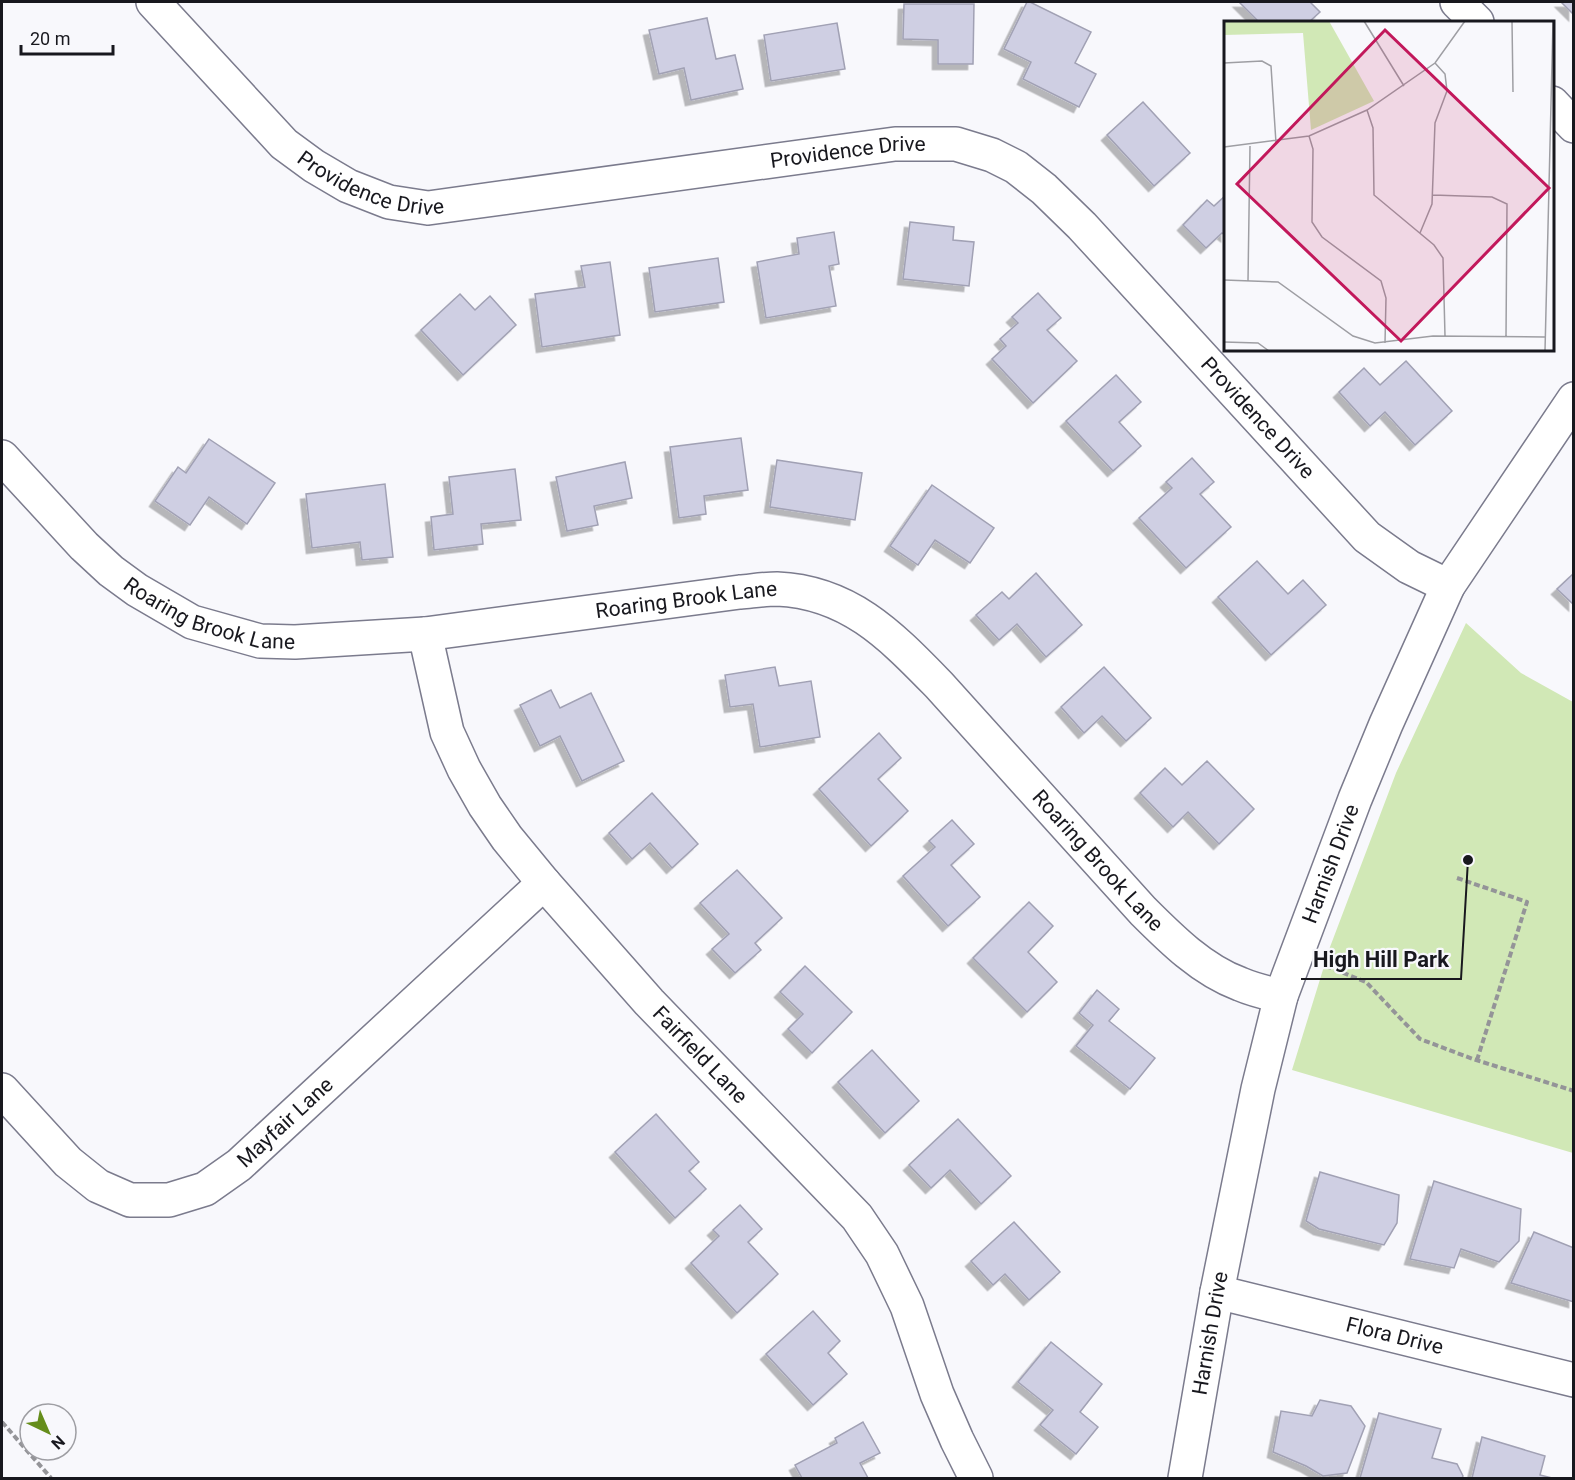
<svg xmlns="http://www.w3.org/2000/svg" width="1575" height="1480" font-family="Roboto,sans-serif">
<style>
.green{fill:#d1e8b6}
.building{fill:#cfcfe3;stroke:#a1a1b4;stroke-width:1.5;filter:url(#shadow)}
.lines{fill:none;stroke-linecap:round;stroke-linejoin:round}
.street-casing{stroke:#7b7b8d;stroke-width:36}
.secondary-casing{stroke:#7b7b8d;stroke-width:36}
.path{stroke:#949498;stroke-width:4;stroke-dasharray:6 3;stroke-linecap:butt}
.street{stroke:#fff;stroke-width:33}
.secondary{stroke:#fff;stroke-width:33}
.labels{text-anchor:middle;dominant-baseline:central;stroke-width:4.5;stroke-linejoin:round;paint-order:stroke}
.street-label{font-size:21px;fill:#18181e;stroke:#f8f8fc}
.inset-road{fill:none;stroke:#9e9ea3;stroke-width:1.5}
.view{fill:#c2185b;fill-opacity:0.15;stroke:#c2185b;stroke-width:3}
.inset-edge{fill:none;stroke:#18181e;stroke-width:3}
.leader{fill:none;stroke:#18181e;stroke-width:2}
.callout-dot{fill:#18181e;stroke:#f8f8fc;stroke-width:2}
.callout-label{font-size:22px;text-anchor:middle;font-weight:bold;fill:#18181e;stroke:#f8f8fc;stroke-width:4.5;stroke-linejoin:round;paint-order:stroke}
</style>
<defs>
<filter id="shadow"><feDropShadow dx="-5.5" dy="5.5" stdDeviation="0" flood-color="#0004"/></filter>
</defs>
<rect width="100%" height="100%" fill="#f8f8fc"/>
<path class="green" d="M1466,623L1521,673L1573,702V1153L1292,1070L1330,947L1396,773Z"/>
<g class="building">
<path d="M1027,2H1030L1091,32L1075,63L1096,74L1079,107L1023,79L1031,62L1004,49Z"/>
<path d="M1239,2H1310L1320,12L1309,22H1259Z"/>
<path d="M1561,2H1574V15Z"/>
<path d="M904,4H974L973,64H938V40L903,39Z"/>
<path d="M707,18L716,59L735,55L743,89L691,100L684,68L659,74L649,30Z"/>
<path d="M837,23L845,69L771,81L764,35Z"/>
<path d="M1143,102L1190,153L1154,186L1107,135Z"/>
<path d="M1226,195V236L1222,233L1206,248L1183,225L1207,200L1214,206Z"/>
<path d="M910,222L954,227L953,240L974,242L969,286L903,279Z"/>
<path d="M834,232L839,264L829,266L836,306L766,318L757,262L799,254L797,238Z"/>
<path d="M718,258L724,302L655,312L649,268Z"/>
<path d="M610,262L620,335L542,347L535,294L585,287L581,266Z"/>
<path d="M1038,293L1061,318L1047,330L1077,361L1033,403L992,359L1006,346L1000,339L1018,323L1012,317Z"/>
<path d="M460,294L475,310L490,296L516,325L463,375L421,330Z"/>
<path d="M1406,361L1452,411L1415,445L1385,412L1370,426L1339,392L1364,368L1380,385Z"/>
<path d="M1116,375L1141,402L1119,422L1141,446L1113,471L1066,421Z"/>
<path d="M741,438L748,490L704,496L706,514L679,518L670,447Z"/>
<path d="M209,439L275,483L247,524L209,497L190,525L155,501L178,467L186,473Z"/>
<path d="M1192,458L1214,482L1200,494L1231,527L1186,568L1139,518L1172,488L1166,482Z"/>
<path d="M777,460L862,473L855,520L770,507Z"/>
<path d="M625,462L632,498L594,506L598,525L567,531L556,477Z"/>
<path d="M515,469L521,520L481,524L483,544L434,550L431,517L453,514L449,477Z"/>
<path d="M385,484L393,557L362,560L360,542L312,548L306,494Z"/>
<path d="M932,485L994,528L970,563L935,540L918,565L890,546Z"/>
<path d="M1257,561L1288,594L1303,580L1326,605L1271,655L1218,597Z"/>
<path d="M1036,573L1082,625L1046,657L1017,624L999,640L976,615L1002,592L1009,599Z"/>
<path d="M1574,573V605L1557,589Z"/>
<path d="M775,667L779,686L811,681L820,737L760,747L753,704L730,707L725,675Z"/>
<path d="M1104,667L1151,718L1126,741L1102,716L1084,733L1061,707Z"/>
<path d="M551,690L560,708L591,693L624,761L582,781L560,736L540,746L520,705Z"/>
<path d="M879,733L901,758L878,779L908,811L871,846L819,789Z"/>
<path d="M1207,761L1254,809L1219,844L1188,812L1173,827L1140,793L1165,768L1182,785Z"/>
<path d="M652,793L698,844L672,868L650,843L632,859L609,833Z"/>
<path d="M952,820L974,844L951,865L980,897L948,926L903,876L935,847L929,841Z"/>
<path d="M737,870L782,918L755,943L761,950L735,973L712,949L729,934L700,903Z"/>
<path d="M1029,902L1053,926L1028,952L1057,982L1027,1012L973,958Z"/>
<path d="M805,966L852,1012L812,1053L788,1029L803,1014L780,992Z"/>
<path d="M1097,990L1119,1009L1109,1021L1155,1058L1130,1089L1076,1046L1093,1025L1079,1013Z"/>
<path d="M872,1050L919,1101L885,1133L838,1082Z"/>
<path d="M656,1114L699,1162L689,1171L706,1189L675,1218L615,1152Z"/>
<path d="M958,1119L1011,1176L981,1204L950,1170L931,1188L909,1165Z"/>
<path d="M1320,1172L1399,1195L1397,1223L1384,1245L1319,1229L1306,1221Z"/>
<path d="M1434,1181L1521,1209L1519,1241L1499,1262L1461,1249L1454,1268L1410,1259Z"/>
<path d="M740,1205L762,1229L748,1242L778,1274L737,1313L691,1263L719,1236L713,1230Z"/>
<path d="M1014,1222L1060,1272L1029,1300L1005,1274L993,1285L971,1261Z"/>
<path d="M1534,1232L1574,1248V1302L1511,1283Z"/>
<path d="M813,1311L840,1341L828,1353L847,1374L813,1405L766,1354Z"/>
<path d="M1051,1342L1102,1384L1080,1412L1098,1427L1076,1454L1040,1425L1053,1410L1018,1382Z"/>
<path d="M1320,1400L1351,1406L1365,1426L1347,1473L1323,1476L1306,1466L1273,1452L1281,1411L1312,1416Z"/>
<path d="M1379,1413L1441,1429L1432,1458L1457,1464L1463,1476L1462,1478H1360Z"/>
<path d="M863,1422L880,1453L860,1463L868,1478H802L795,1465L837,1443L835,1438Z"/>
<path d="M1482,1437L1545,1456L1540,1475L1552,1478H1472Z"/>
</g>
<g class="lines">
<defs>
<g id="street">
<path id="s1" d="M153,2L284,144L314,166L348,186L389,202L428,208L895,144H956L992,155L1016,167L1044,189L1082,226L1367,537L1409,567L1448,586"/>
<path d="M1457,2L1477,22"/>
<path d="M1552,103L1574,126"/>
<path id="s2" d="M2,457L84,546L111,571L137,590L192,622L260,641L295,642L425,634L740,592C752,591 765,589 777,589C850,592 892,637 939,685L1143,911C1171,939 1202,970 1240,984C1254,990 1267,993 1281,996"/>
<path id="s3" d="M425,634L447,732L464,769L485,806L507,838L544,883L649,1002L857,1217L882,1254L907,1306L937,1394L957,1440L976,1478"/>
<path id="s4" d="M2,1090L68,1162L98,1186L130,1200H169L205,1189L239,1165L544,883"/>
<path id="s5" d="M1217,1292L1574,1380"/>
</g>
<g id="secondary">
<path id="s6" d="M1185,1478L1217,1292L1258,1089L1281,996L1355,799L1386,724L1448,586L1574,399"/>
</g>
</defs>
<use href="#street" class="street-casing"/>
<use href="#secondary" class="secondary-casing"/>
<g class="path">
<path d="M1457,878L1527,902L1477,1060"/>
<path d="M1326,966L1366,982L1420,1039L1473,1059L1574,1091"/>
<path d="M2,1422L51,1478"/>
</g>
<use href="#street" class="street"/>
<use href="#secondary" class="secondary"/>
</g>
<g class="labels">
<g class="street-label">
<text stroke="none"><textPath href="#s1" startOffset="777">Providence Drive</textPath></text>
<text stroke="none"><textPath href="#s1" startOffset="291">Providence Drive</textPath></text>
<text stroke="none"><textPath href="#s1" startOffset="1299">Providence Drive</textPath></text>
<text stroke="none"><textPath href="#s2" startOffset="753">Roaring Brook Lane</textPath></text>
<text stroke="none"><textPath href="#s2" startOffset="268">Roaring Brook Lane</textPath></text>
<text stroke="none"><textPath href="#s2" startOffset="1275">Roaring Brook Lane</textPath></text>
<text stroke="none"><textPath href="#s6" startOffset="633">Harnish Drive</textPath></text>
<text stroke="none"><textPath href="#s3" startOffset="513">Fairfield Lane</textPath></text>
<text stroke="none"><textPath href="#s4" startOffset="352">Mayfair Lane</textPath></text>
<text stroke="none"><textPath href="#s6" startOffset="147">Harnish Drive</textPath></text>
<text stroke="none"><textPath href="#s5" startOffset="183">Flora Drive</textPath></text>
</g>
</g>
<g transform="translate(1224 21)">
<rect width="330" height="330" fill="#f8f8fc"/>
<path d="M0,0H105L150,80L87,109L79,12L0,14Z" fill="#d1e8b6"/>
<path class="inset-road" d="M140,0L180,65M288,0L289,71M0,42L38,40L47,45L52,122M143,89L149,107L150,174L210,224L219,237L221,315M85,115L89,128L88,201L98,216L157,260L162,277L161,322M0,126L85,115L143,89L211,42L241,0M209,174L268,176L283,183L282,316M196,212L208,183L211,102L223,70L221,53L211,42M0,259L54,261L129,315L151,322L209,315L321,316M24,260L26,125M0,321L34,322L45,330M321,330L329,0"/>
<path class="view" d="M161,9L325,167L177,320L13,163Z"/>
<rect width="330" height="330" class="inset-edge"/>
</g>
<path class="leader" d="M1468 860L1461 979H1301"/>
<circle class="callout-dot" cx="1468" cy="860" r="6"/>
<g class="callout-label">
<text x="1381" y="967">High Hill Park</text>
</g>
<rect width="1575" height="1480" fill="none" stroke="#18181e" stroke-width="6"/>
<g transform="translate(48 1432) rotate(136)"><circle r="28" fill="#f8f8fc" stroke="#9e9ea3" stroke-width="1.5"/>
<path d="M0-4.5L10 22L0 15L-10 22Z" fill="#658d1b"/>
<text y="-9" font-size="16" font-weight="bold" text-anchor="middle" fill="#18181e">N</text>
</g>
<path d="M21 45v9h92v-9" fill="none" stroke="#18181e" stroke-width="3"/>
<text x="30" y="45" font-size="18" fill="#18181e" stroke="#f8f8fc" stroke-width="4.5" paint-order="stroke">20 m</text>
</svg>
